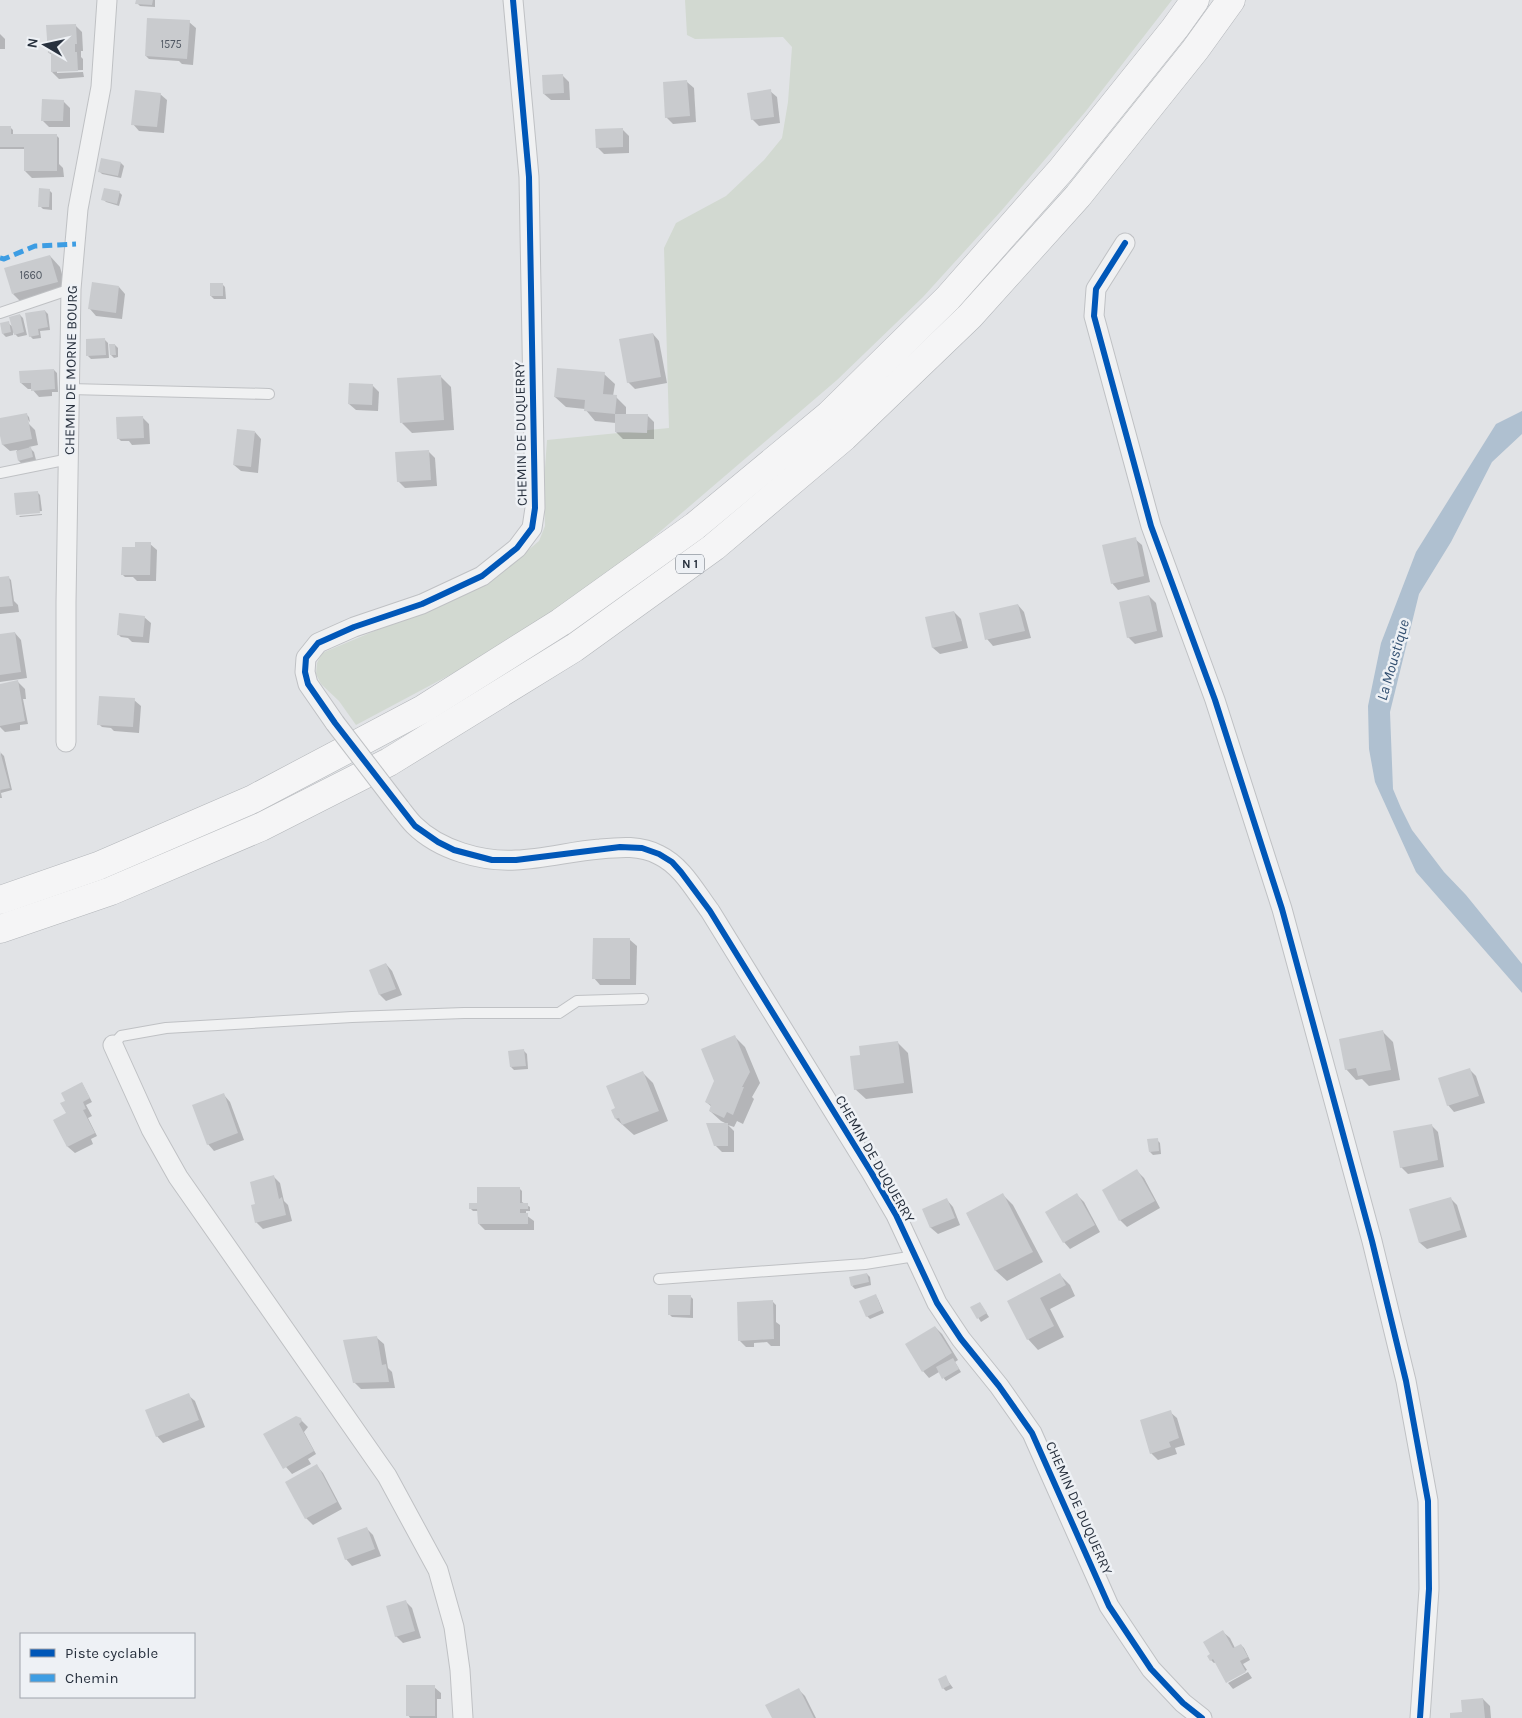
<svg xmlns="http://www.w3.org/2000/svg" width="1522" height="1718" font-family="Karla,sans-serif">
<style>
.green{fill:#d2d9d1}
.water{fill:#afc0d0}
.shadow{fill:#0003}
.building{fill:#c9cbce}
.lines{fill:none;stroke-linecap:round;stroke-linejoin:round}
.service-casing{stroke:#bfc1c4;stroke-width:12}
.minor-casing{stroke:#bfc1c4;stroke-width:21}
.trunk-casing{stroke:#b3b6ba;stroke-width:29}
.service{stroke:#f0f1f2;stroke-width:10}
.minor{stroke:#f0f1f2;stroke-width:19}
.trunk{stroke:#f5f5f6;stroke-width:28}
.minor-bridge-casing{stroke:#bfc1c4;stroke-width:21;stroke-linecap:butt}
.minor-bridge{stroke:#f0f1f2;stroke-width:19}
.quiet{stroke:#3d9de3;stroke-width:5;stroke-dasharray:10 5;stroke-linecap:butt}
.cycleway-casing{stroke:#eef1f5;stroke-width:9}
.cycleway{stroke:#0057b8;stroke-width:6}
.labels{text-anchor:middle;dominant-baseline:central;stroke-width:5;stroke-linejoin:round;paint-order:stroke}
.number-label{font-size:11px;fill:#515863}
.shield{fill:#eef1f5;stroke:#636b75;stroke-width:1}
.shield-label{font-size:12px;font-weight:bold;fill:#28313e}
.street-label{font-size:14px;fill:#28313e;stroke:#eef1f5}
.water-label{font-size:15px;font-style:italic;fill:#335071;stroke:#eef1f5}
</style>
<rect width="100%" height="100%" fill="#e1e3e6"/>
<path class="green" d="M685,0H1172L1086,111L1002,210L923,297L837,380L607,577L459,670L356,725L339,701L321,684L316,674L317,663L322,653L489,583L539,541L545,526L544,482L547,440L669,428L664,248L676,223L726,196L764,160L782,138L788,102L792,47L783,37L695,39L687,35Z"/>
<path class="water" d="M1522,411V434L1492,462L1451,542L1419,594L1390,712L1393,789L1401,808L1412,830L1444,872L1466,895L1522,964V993L1416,872L1375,782L1369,749L1368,706L1381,643L1416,552L1496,424Z"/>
<g class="shadow">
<path d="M137,0H155V7L140,6L137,3Z"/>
<path d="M189,22L196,28L193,65L182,64L179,61L149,59L146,56Z"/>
<path d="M75,25L82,32L83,51H81V57L83,59V70L57,71V73L83,72L84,77L59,79L52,72V55L49,53Z"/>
<path d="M0,34L5,39V49H0Z"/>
<path d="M563,76L569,82L570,100H551L544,94Z"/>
<path d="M687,82L694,88L696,122L673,124L666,117Z"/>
<path d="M770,91L777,97L780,123L759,126L752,119Z"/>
<path d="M160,94L167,100L164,133L139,131L133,124Z"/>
<path d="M63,101L70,108V127H49L42,120Z"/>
<path d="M0,127H10L13,130V135H56L59,138V164L63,168L64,177L32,178L25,171V149H0Z"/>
<path d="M622,129L629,136V153L604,154L597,147Z"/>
<path d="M121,163L124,166L121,178L102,174L99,171Z"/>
<path d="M49,190L52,193V210L43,209L40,206Z"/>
<path d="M119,192L122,195L119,206L106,202L103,199Z"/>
<path d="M50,256L60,267L67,292L23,304L13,294Z"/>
<path d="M222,284L225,287L226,299H214L211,296Z"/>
<path d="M119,287L125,294L122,319L96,316L90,309Z"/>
<path d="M45,311L48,314L50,330L40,331L41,338L33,339L30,336Z"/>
<path d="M20,315L23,318L27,335L18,337L13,332V335L6,337L3,334L8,323L13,327Z"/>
<path d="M653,334L659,341L667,383L635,389L628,382Z"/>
<path d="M105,340L108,343L109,358L91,359L88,356Z"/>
<path d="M115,345L118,348V357L114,358L111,355Z"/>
<path d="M54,370L57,373L58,392H52V396L39,397L32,389H28L21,383Z"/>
<path d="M604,374L615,384L613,396L616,397L626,407V415H647L654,422V439H623L616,432V423L595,421L585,409L566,407L555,397Z"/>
<path d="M441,377L451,387L454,430L412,433L402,423Z"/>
<path d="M372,385L379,392L378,411L356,410L349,404Z"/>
<path d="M26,414L29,417L30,422L25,417L28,423L35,430L38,445L29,447L34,452L36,460L22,464L19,461L17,450L10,451L3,445L0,430V420Z"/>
<path d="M142,417L149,424L150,444L132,445L129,441H121L118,438Z"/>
<path d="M255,432L261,439L258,473L241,471L234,465Z"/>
<path d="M428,451L435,458L437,486L405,488L398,481Z"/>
<path d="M37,492L40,495L42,511L18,513V515L17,514Z"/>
<path d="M42,514V515L20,517L19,516Z"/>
<path d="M1135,539L1142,545L1150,582L1118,590L1112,583Z"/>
<path d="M150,544L157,550L156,581H137L133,577H125L122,574L136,548Z"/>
<path d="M8,577L11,580L14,601L18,605L19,612L0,614V578Z"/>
<path d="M1149,596L1156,603L1163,637L1135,644L1128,637Z"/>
<path d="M1018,605L1024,612L1031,638L993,646L987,639Z"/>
<path d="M954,612L961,619L968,648L940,654L933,648L926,618Z"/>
<path d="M144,617L151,623L149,643L132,642L128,638L121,637L118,634Z"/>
<path d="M15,633L21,640L27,678L0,682V636Z"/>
<path d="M18,682L25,689L26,699H23L28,724L20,725V730L5,732L0,727V685Z"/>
<path d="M134,700L141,706L139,733L114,731L111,728L102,727L99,724Z"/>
<path d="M1,753L4,756L12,790L1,793L2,798H0Z"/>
<path d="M630,940L637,946L636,985H600L594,978Z"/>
<path d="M386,964L392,971L402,995L386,1001L380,995Z"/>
<path d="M1383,1032L1393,1042L1400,1080L1369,1086L1362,1079L1356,1080L1346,1069Z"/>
<path d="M735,1037L745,1047L760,1083L752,1097L754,1099L743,1124L737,1121L734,1127L728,1125L734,1131V1152H722L715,1145L727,1124L721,1121L710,1111L712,1107L706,1102Z"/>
<path d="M897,1042L908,1053L913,1093L866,1099L855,1089L861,1056Z"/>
<path d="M524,1051L527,1054L528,1069L514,1070L511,1067Z"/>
<path d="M1470,1070L1476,1076L1485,1103L1454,1112L1448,1105Z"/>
<path d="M643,1073L653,1083L668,1121L634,1135L616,1119L617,1109Z"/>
<path d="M82,1083L92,1102L86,1105L92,1116L88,1118L97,1136L91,1139L93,1144L75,1153L68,1147L54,1121L68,1114L66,1101Z"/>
<path d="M224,1095L230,1102L244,1140L214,1151L208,1144Z"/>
<path d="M1432,1126L1438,1132L1444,1167L1408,1174L1401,1167Z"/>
<path d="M1157,1140L1160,1143L1161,1154L1153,1155L1150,1152Z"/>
<path d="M1137,1171L1144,1178L1160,1208L1127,1227L1120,1220Z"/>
<path d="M273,1176L280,1183L284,1201L288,1205L292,1221L263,1229L256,1222L257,1205Z"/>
<path d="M519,1188L522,1191V1202L530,1207V1211H526V1215L534,1221V1230H485L479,1224V1211H473L470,1208Z"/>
<path d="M1003,1195L1013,1205L1043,1262L1007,1281L996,1271L967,1214Z"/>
<path d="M1077,1195L1084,1202L1100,1232L1070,1249L1064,1242Z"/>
<path d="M1450,1198L1457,1205L1467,1237L1427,1249L1420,1243L1410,1210Z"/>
<path d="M947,1200L953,1207L960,1225L938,1234L931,1228L923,1210Z"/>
<path d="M867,1274L870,1277L871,1285L855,1289L852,1286Z"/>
<path d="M1060,1275L1070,1285L1075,1296L1050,1309L1064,1337L1038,1350L1028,1339L1009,1301Z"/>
<path d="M690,1296L693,1299V1318L672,1317L669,1314Z"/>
<path d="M876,1296L878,1299L884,1313L870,1319L867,1316Z"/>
<path d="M773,1302L776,1305V1322L780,1325V1346H771L767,1342L754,1343V1347H746L739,1340Z"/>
<path d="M980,1303L989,1317L981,1322L972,1308Z"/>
<path d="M935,1327L942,1334L958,1360L955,1362L961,1372L946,1381L939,1372L929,1378L923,1371Z"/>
<path d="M377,1338L384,1344L388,1368L392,1372L395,1388L361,1389L354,1382Z"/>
<path d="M188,1395L195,1401L205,1427L163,1443L157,1436Z"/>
<path d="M1170,1412L1177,1418L1185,1445L1175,1448L1177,1454L1158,1460L1151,1453Z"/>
<path d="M299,1418L308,1427L304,1432L316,1454L308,1459L311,1464L292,1474L286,1467Z"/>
<path d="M317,1466L323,1473L342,1509L313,1525L306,1518Z"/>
<path d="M367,1529L373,1535L381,1556L352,1566L346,1559Z"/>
<path d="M405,1601L412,1608L421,1638L403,1643L396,1636Z"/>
<path d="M1223,1632L1230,1638L1235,1648L1241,1645L1244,1648L1250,1660L1243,1664L1247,1670L1227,1681L1216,1662L1214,1663L1211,1660V1655Z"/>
<path d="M1248,1672L1252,1678L1233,1689L1228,1683Z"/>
<path d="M945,1677L953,1688L946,1691L943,1688Z"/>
<path d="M434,1687L441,1693V1699H437V1718H410L408,1715Z"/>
<path d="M798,1689L805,1696L816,1718H773Z"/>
<path d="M1483,1699L1490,1706L1491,1718H1451L1463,1713Z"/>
</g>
<g class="building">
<path d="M136,0H153L152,5L135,4Z"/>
<path d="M147,18L190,20L187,59L145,56Z"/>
<path d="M76,24L77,44H75V52H77L78,71L51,72V53H48L46,25Z"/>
<path d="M563,74L564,93L543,94L542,75Z"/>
<path d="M687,80L690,116L665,118L663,82Z"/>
<path d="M771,89L774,117L751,120L747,93Z"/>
<path d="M135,90L161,93L157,127L131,125Z"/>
<path d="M42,99L64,100L63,121H41Z"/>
<path d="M0,126H11V134H57V171H24V147H0Z"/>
<path d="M623,128V147L596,148L595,129Z"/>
<path d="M101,158L121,162L118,176L98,172Z"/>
<path d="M39,188L50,189L49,207H38Z"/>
<path d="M104,188L120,191L117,204L101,200Z"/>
<path d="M50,255L58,282L12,294L4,268Z"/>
<path d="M92,282L119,286L116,313L88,309Z"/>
<rect x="210" y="283" width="13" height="13"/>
<path d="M45,310L48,327L38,329L39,335L29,337L25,313Z"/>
<path d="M20,314L24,332L14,335L9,317Z"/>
<path d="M9,321L11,332L2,334L0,323Z"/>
<path d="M653,333L661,377L627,383L619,339Z"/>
<path d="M105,338L106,355L86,356V339Z"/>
<path d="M109,344H115L116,355H110Z"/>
<path d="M557,368L605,372L603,394L617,395L615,414L584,411L585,400L554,397Z"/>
<path d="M54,369L55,389L31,391V383H20L19,371Z"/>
<path d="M441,375L444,420L400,423L397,378Z"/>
<path d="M349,383L373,384L372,405L348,404Z"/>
<path d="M27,413L32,439L2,445L0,436V418Z"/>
<path d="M615,414H648L647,433L615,432Z"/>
<path d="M143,416L144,438L117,439L116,417Z"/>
<path d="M237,429L255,431L251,467L233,465Z"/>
<path d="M31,447L33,457L18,461L16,451Z"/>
<path d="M429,450L431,480L397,482L395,452Z"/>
<path d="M38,491L40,513L16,515L14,493Z"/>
<path d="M1136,537L1144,576L1111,584L1102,545Z"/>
<path d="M135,542H151L150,575H121L122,547H135Z"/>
<path d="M9,576L13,606L0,607V577Z"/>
<path d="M1149,595L1157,631L1127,638L1119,602Z"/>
<path d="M1018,604L1025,631L985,640L979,613Z"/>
<path d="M954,611L962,641L932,648L925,617Z"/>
<path d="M119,613L145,616L143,637L117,635Z"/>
<path d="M15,632L21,672L0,675V634Z"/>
<path d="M18,680L25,721L0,726V684Z"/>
<path d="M99,696L135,698L133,727L97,725Z"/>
<path d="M0,751L10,788L0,790Z"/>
<path d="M593,938H630V979H592Z"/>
<path d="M386,963L396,989L379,995L369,970Z"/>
<path d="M1383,1030L1391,1070L1358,1076L1356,1068L1345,1070L1339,1039Z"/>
<path d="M735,1035L750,1072L742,1087H744L733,1115L727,1112L724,1118L709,1111L711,1105L705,1102L714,1081L701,1049Z"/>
<path d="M898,1041L904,1083L854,1090L850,1056L860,1055L859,1046Z"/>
<path d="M524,1049L526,1066L510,1067L508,1051Z"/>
<path d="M1470,1068L1479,1096L1447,1106L1438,1078Z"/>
<path d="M643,1071L659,1111L622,1125L619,1118L615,1119L611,1110L615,1108L606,1086Z"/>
<path d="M82,1082L90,1098L83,1102L86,1109L83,1110L95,1133L67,1147L53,1120L66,1113L60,1103L65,1101L61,1093Z"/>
<path d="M224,1093L238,1133L207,1145L192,1105Z"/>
<path d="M706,1123H728V1146H714Z"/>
<path d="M1432,1124L1438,1160L1400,1168L1393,1131Z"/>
<path d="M1158,1138L1159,1151L1149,1152L1147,1139Z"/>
<path d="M1137,1169L1155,1201L1119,1221L1102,1190Z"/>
<path d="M274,1175L279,1199L282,1197L286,1215L255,1223L251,1205L255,1204L250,1182Z"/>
<path d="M477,1187H520V1203H528V1209H520V1213H528V1224H478L477,1209H469V1203H477Z"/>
<path d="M1003,1193L1033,1252L995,1271L966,1213Z"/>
<path d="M1077,1193L1095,1225L1063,1243L1045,1212Z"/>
<path d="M1451,1197L1461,1230L1419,1243L1409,1209Z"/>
<path d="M947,1198L955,1218L930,1228L922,1209Z"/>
<path d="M867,1273L869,1282L851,1286L849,1277Z"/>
<path d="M1060,1273L1066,1285L1040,1298L1054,1326L1027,1340L1007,1301Z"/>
<path d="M876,1294L882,1310L866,1317L859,1301Z"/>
<path d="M668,1295H691L690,1315H668Z"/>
<path d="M773,1300L774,1339L738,1341L737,1302Z"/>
<path d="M980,1302L987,1313L977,1319L970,1307Z"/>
<path d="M935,1326L952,1353L922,1372L905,1344Z"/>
<path d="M377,1336L382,1365L386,1364L389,1382L353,1383L343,1340Z"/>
<path d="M953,1358L959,1369L942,1379L936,1367Z"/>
<path d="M189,1393L199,1420L156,1437L145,1410Z"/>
<path d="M1171,1410L1179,1438L1169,1442L1171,1447L1150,1454L1140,1420Z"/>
<path d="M296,1416L301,1418L302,1421L299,1424L314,1451L283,1469L263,1434Z"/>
<path d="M317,1464L337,1502L305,1519L285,1482Z"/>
<path d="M367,1527L375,1549L345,1560L337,1538Z"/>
<path d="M406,1600L415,1631L395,1637L386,1606Z"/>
<path d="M1223,1630L1233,1648L1241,1644L1248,1657L1240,1661L1246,1672L1226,1683L1213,1659L1210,1661L1207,1656L1210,1654L1203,1642Z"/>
<path d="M946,1675L950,1685L942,1689L938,1679Z"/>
<rect x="406" y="1685" width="29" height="31"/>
<path d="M799,1688L814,1718H772L765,1705Z"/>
<path d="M1483,1698L1485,1718H1450V1713L1462,1712L1461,1700Z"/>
</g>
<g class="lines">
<defs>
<g id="service">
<path d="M0,313L71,289"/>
<path d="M70,389L269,394"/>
<path d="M0,473L69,459"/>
<path d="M113,1045L121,1036L166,1028L352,1017L464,1013H559L577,1001L643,999"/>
<path d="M659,1279L865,1264L915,1256"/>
</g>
<g id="minor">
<path d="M1125,243L1096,289L1094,316L1151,526L1215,700L1282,909L1372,1241L1406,1381L1428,1501L1429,1589L1420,1718"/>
<path d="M335,723L308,684L305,672L306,658L318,643L354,627L422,604L482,576L517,548L532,528L535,508L529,177L513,0"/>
<path d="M66,742V602L71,289L78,209L101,87L107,0"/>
<path d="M400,808C404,813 409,820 414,825C439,850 482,862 516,860C545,859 572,851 600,849C620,847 641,845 659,855C682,866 695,891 710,911L871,1172L896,1215L937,1303L961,1339L999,1386L1032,1433L1109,1606L1151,1669L1183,1703L1202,1718"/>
<path d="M113,1045L151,1129L178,1177L387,1476L438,1570L454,1627L460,1670L463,1718"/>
</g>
<g id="trunk">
<path d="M0,900L98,866L253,799L423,709L561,622L695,526L829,415L948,298L1061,170L1175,28L1195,0"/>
<path d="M0,929L111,891L261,827L389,762L574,648L714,547L844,437L970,316L1078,196L1195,50L1231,0"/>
</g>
</defs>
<use href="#service" class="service-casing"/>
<use href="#minor" class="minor-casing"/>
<use href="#trunk" class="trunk-casing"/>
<use href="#service" class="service"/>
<use href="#minor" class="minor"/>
<use href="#trunk" class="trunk"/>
<defs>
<path id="minor-bridge" d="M335,723L400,808"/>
</defs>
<use href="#minor-bridge" class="minor-bridge-casing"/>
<use href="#minor-bridge" class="minor-bridge"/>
<path class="quiet" d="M0,258L4,259L35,246L76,244"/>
<defs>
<g id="cycleway">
<path d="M513,0L529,177L535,508L532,528L517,548L482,576L422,604L354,627L318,643L306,658L305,672L308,684L335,723L415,826L438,842L454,850L492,860H516L620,847L642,848L659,854L672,862L681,872L710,911L871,1172L896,1215L937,1303L961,1339L999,1386L1032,1433L1109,1606L1151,1669L1183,1703L1202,1718"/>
<path d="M1125,243L1096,289L1094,316L1151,526L1215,700L1282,909L1372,1241L1406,1381L1428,1501L1429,1589L1420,1718"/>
</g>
</defs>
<use href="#cycleway" class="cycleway-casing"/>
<use href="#cycleway" class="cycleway"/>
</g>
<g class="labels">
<g class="number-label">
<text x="171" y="44">1575</text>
<text x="31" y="275">1660</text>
</g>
<rect class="shield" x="676" y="554.5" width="28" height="19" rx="4"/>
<g class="shield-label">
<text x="690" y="564">N 1</text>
</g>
<g class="street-label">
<text transform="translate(71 370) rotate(-89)">CHEMIN DE MORNE BOURG</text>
<text transform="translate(521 434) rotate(-91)">CHEMIN DE DUQUERRY</text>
<text transform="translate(875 1159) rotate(60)">CHEMIN DE DUQUERRY</text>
<text transform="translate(1079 1508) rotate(66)">CHEMIN DE DUQUERRY</text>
</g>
<g class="water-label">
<text transform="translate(1393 660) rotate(-74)">La Moustique</text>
</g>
</g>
<rect x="20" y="1633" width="175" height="65" fill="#eef1f5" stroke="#9fa4ac"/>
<rect x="30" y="1649" width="25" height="8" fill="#0057b8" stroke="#9fa4ac"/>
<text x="65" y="1658" font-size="15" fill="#28313e">Piste cyclable</text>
<rect x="30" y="1674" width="25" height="8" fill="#3d9de3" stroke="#9fa4ac"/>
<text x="65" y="1683" font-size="15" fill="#28313e">Chemin</text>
<g transform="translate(45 45) rotate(279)" stroke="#eef1f5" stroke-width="4" paint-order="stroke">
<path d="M0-4L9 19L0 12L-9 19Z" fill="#28313e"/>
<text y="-8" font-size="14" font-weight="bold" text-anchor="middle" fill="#28313e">N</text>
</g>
</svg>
